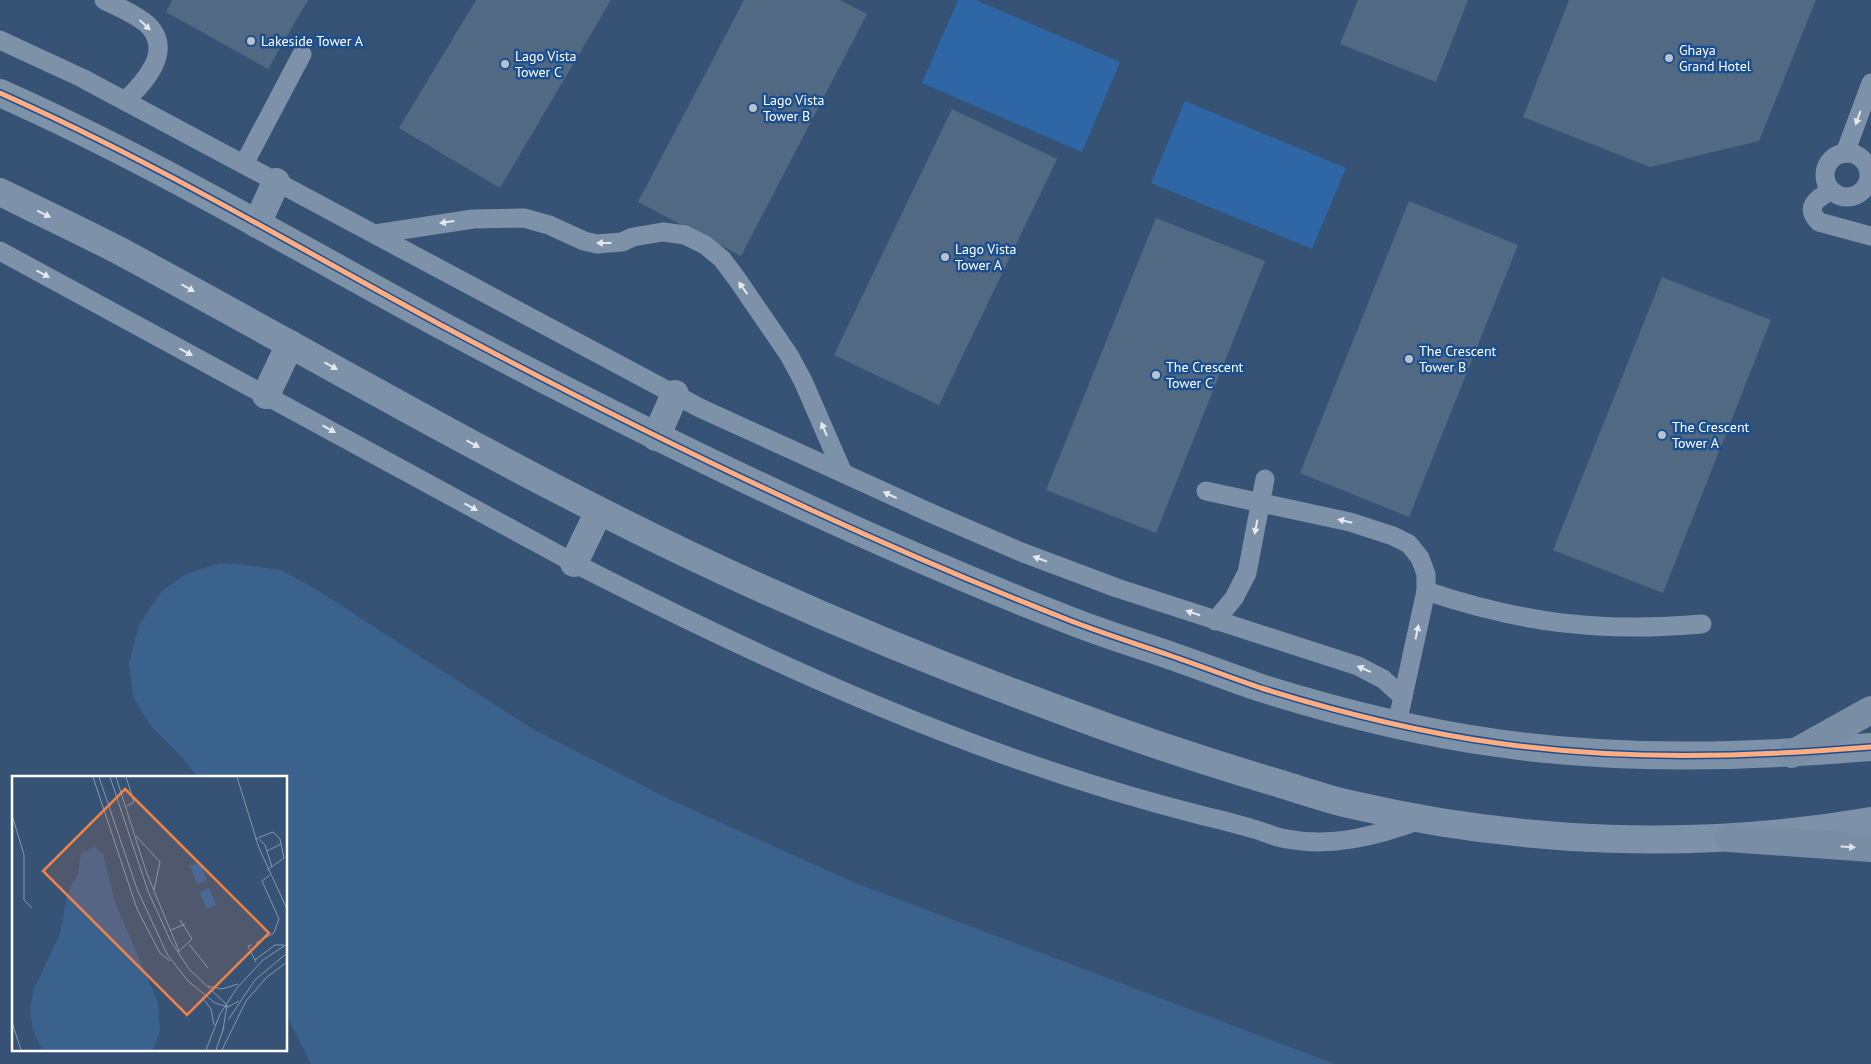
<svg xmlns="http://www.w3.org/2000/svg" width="1871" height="1064" font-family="'PT Sans',sans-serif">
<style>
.green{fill:#2f66a5}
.water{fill:#3b618d}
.building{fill:#526984}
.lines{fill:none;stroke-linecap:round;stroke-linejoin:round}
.lane{stroke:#7d92a8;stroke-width:19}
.street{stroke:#7d92a8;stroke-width:28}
.secondary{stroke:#798da4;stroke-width:28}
.cycleway-casing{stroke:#1b4f8f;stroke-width:8}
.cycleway{stroke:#ffac80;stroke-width:5}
.oneway{fill:#e5e9ee}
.oneway2{fill:#dee2e8}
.poi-dot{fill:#b9c2ce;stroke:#1b4f8f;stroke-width:2}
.labels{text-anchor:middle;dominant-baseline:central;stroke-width:5;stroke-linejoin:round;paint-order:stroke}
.poi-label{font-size:14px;fill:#fff;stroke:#1b4f8f;text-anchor:start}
.inset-road{fill:none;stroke:#8697ac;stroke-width:1}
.view{fill:#ee8249;fill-opacity:0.15;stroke:#ee8249;stroke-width:2.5}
.inset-edge{fill:none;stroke:#fff;stroke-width:2.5}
</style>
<rect width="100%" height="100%" fill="#365274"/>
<g class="green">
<path d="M958,0H976L1120,62L1082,152L922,83Z"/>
<path d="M1185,101L1346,168L1312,249L1151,183Z"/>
</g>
<path class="water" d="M220,563L246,565L281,570L314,588L531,728L671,800L853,882L1335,1064H311L286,1014V778H198L182,757L151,726L133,697L129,663L139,625L161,592L184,575Z"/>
<g class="building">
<path d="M172,0H308L268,69L166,12Z"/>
<path d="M476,0H611L500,188L399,128Z"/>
<path d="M744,0H840L867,14L741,256L638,202Z"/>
<path d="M1358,0H1468L1436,82L1340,44Z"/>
<path d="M1569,0H1816L1759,141L1650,167L1523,117Z"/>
<path d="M952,109L1057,159L939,405L834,355Z"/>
<path d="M1409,201L1518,245L1409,517L1300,473Z"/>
<path d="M1156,218L1265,261L1156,533L1046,490Z"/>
<path d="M1662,277L1771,320L1663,593L1553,550Z"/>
</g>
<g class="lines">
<g class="lane">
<path d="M104,0C118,7 136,14 148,25C174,51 144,83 125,101"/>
<path d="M0,40L82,78L700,408L926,511L1021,552L1117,588L1358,666L1383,679L1403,697"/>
<path d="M1845,153L1871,83"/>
<circle cx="1847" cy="175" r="22"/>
<path d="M244,164L302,54"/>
<path d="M1831,191C1817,198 1804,207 1819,222L1871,236"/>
<path d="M375,234L473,219L524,218L549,225L584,241L597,244L622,242L633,237L663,232L685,235L705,245L722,259L737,279L789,355L803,381L843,473"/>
<path d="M0,251L574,563C775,666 984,761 1204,816C1222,820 1240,825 1257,830C1267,833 1277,838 1287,839C1332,848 1379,835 1420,820"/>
<path d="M1206,491L1350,522L1393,536L1409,544L1420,558L1426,574V591L1397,724"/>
<path d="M1426,591C1522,623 1600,633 1702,624"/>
<path d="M1215,621L1234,598L1247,573L1265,479"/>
</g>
<g class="street">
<path d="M0,93C151,160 293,245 439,324C641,432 847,533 1061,617C1095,631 1131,642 1166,654C1198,665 1229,677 1261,688C1338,712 1418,732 1497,743C1621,761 1747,757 1871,747"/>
<path d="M0,192C39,211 79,230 118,250C278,336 436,428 598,510C751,588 909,655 1071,714C1140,740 1210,763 1281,784C1304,791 1327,799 1349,804C1520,844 1698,851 1871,821"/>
<path d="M257,224L276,182"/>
<path d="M266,395L290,344"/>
<path d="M656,437L675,394"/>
<path d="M574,563L599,511"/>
</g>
<g class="secondary">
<path d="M1792,754L1871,710"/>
<path d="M1729,838L1871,848"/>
</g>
<defs>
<path id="cycleway" d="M0,93C151,160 293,245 439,324C641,432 847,533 1061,617C1095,631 1131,642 1166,654C1198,665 1229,677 1261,688C1338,712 1418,732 1497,743C1621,761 1747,757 1871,747"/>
</defs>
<use href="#cycleway" class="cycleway-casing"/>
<use href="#cycleway" class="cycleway"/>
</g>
<defs><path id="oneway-solid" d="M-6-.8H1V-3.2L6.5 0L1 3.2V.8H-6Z" transform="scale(1.25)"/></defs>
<g class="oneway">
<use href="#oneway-solid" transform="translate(145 25) rotate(43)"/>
<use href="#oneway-solid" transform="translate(1858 118) rotate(110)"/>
<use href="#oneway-solid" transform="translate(44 214) rotate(26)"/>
<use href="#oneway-solid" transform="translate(447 222) rotate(172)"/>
<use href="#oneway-solid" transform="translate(604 243) rotate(180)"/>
<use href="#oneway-solid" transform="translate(43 274) rotate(28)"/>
<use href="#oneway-solid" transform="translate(188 288) rotate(29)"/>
<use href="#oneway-solid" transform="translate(743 288) rotate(-126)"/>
<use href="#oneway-solid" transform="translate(186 352) rotate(29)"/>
<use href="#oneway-solid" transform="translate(331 366) rotate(29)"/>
<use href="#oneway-solid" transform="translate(329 429) rotate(29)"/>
<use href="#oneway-solid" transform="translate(824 429) rotate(-113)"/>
<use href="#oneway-solid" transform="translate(473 444) rotate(28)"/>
<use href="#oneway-solid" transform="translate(890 495) rotate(-155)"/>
<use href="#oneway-solid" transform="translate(471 507) rotate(29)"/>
<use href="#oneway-solid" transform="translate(1345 521) rotate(-167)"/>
<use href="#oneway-solid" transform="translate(1256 527) rotate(101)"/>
<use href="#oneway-solid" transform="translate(1040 559) rotate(-159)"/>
<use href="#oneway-solid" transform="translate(1193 613) rotate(-162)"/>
<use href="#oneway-solid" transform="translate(1417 632) rotate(-78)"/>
<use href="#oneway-solid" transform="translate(1364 669) rotate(-156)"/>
</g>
<use class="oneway2" href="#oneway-solid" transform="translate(1848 847) rotate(4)"/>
<g class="poi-dot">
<circle cx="251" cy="41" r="5"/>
<circle cx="1669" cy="58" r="5"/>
<circle cx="505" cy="64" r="5"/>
<circle cx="753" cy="108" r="5"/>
<circle cx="945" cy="257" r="5"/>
<circle cx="1409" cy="359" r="5"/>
<circle cx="1156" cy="375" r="5"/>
<circle cx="1662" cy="435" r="5"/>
</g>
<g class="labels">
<g class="poi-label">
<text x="261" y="41">Lakeside Tower A</text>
<text x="1679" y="50">Ghaya<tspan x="1679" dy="16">Grand Hotel</tspan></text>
<text x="515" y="56">Lago Vista<tspan x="515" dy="16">Tower C</tspan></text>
<text x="763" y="100">Lago Vista<tspan x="763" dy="16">Tower B</tspan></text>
<text x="955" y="249">Lago Vista<tspan x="955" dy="16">Tower A</tspan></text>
<text x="1419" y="351">The Crescent<tspan x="1419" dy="16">Tower B</tspan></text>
<text x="1166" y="367">The Crescent<tspan x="1166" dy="16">Tower C</tspan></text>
<text x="1672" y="427">The Crescent<tspan x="1672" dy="16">Tower A</tspan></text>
</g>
</g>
<g transform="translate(12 776)">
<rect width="275" height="275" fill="#365274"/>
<path d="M188,86L195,104L185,108L178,90ZM197,112L204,129L195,133L188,116Z" fill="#2f66a5"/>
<path d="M83,71L91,78L103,126L146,226L148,255L141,274H30L21,254L18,236L21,215L48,158L55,119L66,97L69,77Z" fill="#3b618d"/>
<path class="inset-road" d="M81,1L125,133L148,177L158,185M87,1L125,113L155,178L176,205L203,227L216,231L227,225M98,1L136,115L158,164L177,193L215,229L211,254M104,1L135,98L167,175M114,1L122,26L115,30M225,1L247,72L275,133M0,39L12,79V124L20,132M124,60L148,86L142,114M243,63L261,56L268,63L272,82L255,94M247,63L253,69L260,91M255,75L269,68M159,154L173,148M244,167L262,157L267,143L250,105L258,99M177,168L196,192M240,169L236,170L244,186M166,176L180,163L168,144M0,178V196M243,184L263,169H272M196,210L210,213L226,208M190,221L199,233L202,249M216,244L243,204L275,177M0,246L9,274M194,274L208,238L225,212L251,184L275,168M204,274L212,251M210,274L234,225L255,201L275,186"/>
<path class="view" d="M113,13L257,157L175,239L31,95Z"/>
<rect width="275" height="275" class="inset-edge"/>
</g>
</svg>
